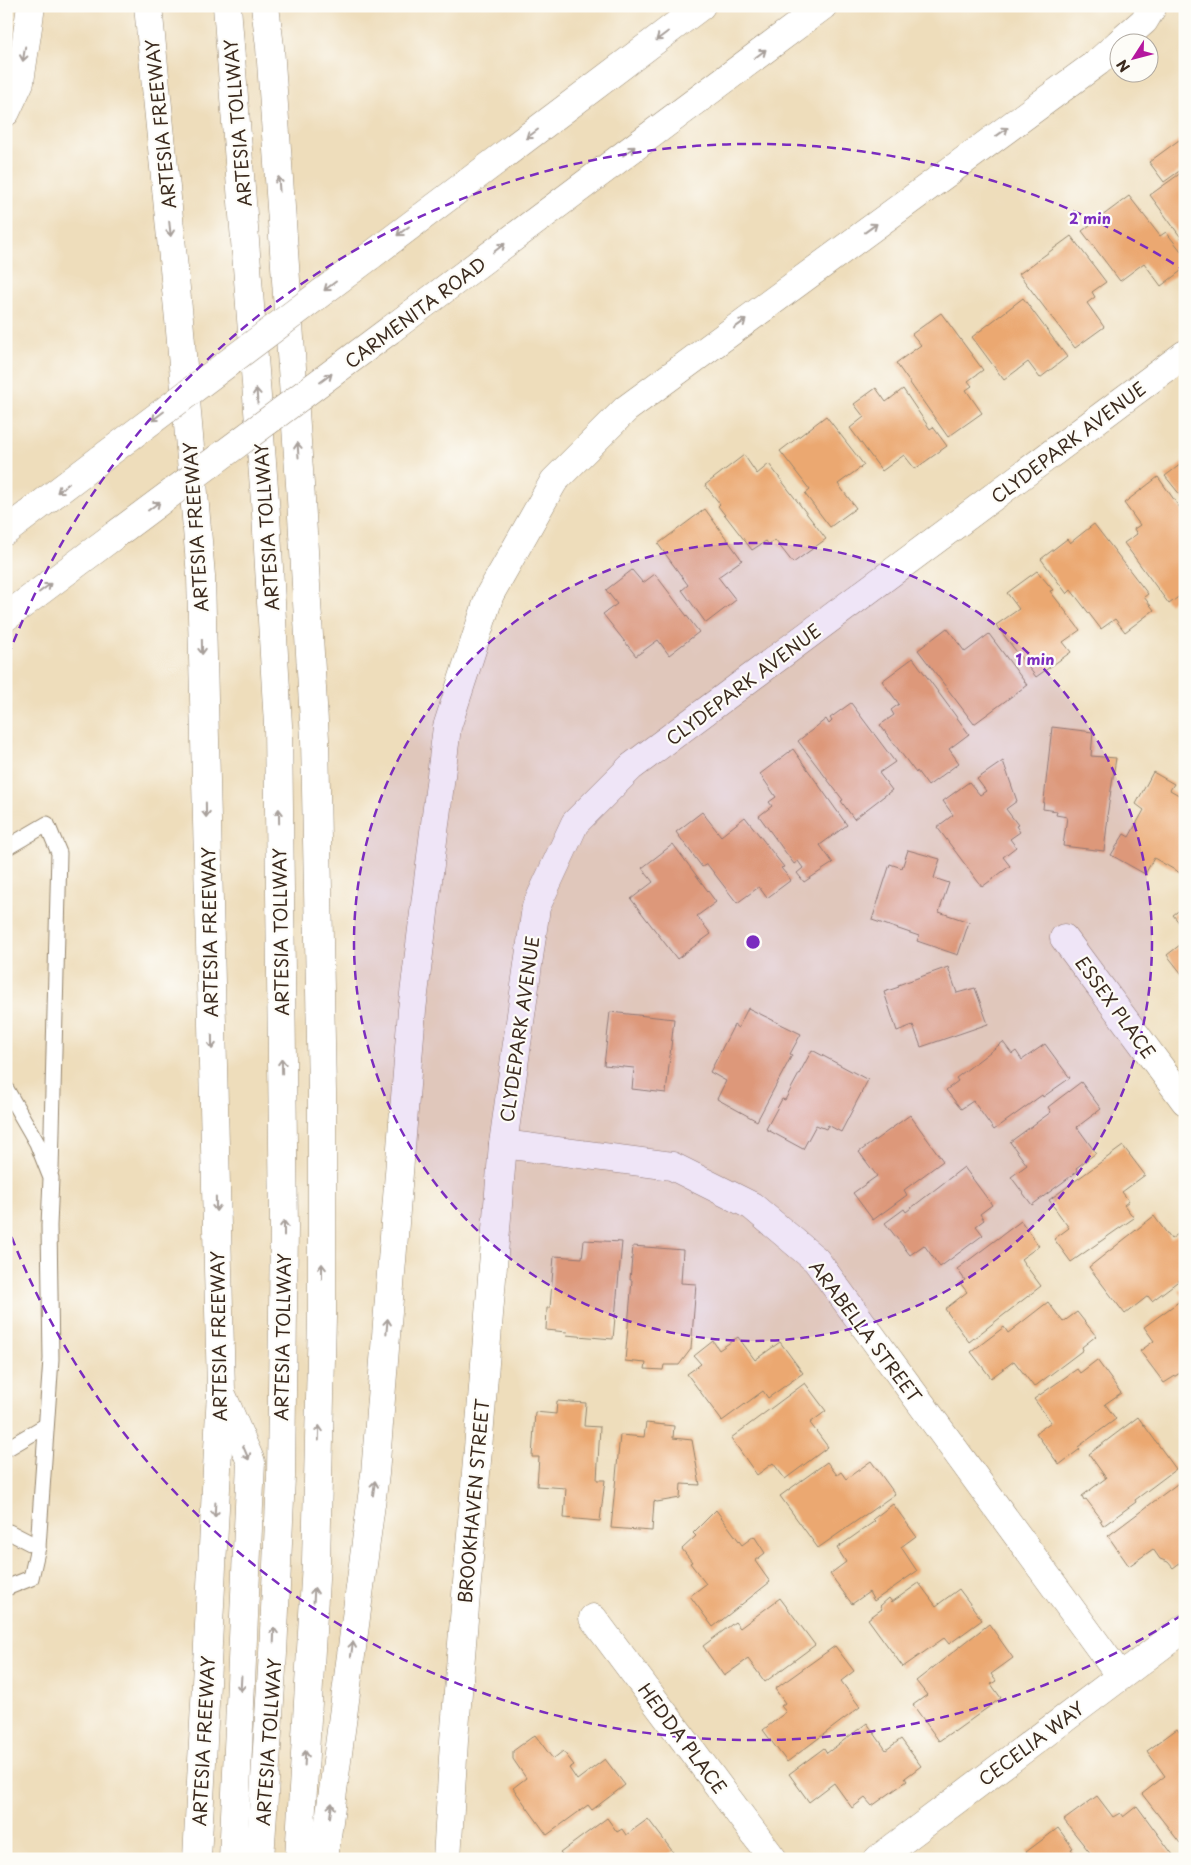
<svg xmlns="http://www.w3.org/2000/svg" width="1191" height="1865" font-family="'Playpen Sans',sans-serif">
<style>
.building{fill:#eba871}
.lines{fill:none;stroke-linecap:round;stroke-linejoin:round}
.lane-casing{stroke:#94846c;stroke-width:17}
.street-casing{stroke:#94846c;stroke-width:29}
.secondary-casing{stroke:#94846c;stroke-width:29}
.highway-casing{stroke:#94846c;stroke-width:29}
.lane{stroke:#fff;stroke-width:15}
.street{stroke:#fff;stroke-width:28}
.secondary{stroke:#fff;stroke-width:28}
.highway{stroke:#fff;stroke-width:28}
.secondary-bridge-casing{stroke:#94846c;stroke-width:29;stroke-linecap:butt}
.secondary-bridge{stroke:#fff;stroke-width:28}
.oneway{stroke:#a79f9a}
.ring{fill:none;stroke:#7b2cbf;stroke-width:2.5;stroke-dasharray:9 6}
.labels{text-anchor:middle;dominant-baseline:central;stroke-width:4.5;stroke-linejoin:round;paint-order:stroke}
.street-label{font-size:18px;fill:#3b2a1e;stroke:#fdfcf7}
.centre{fill:#7b2cbf;stroke:#fdfcf7;stroke-width:2.5}
.ring-label{font-size:15px;text-anchor:middle;font-weight:bold;fill:#7b2cbf;stroke:#fdfcf7;stroke-width:4.5;stroke-linejoin:round;paint-order:stroke}
</style>
<rect width="100%" height="100%" fill="#fdfcf7"/>
<filter id="ink" filterUnits="userSpaceOnUse"><feTurbulence type="fractalNoise" baseFrequency=".02" numOctaves="2"/><feDisplacementMap in="SourceGraphic" scale="10" xChannelSelector="R" yChannelSelector="G"/><feConvolveMatrix kernelMatrix="1 2 1 2 8 2 1 2 1" color-interpolation-filters="sRGB"/></filter>
<filter id="wash" filterUnits="userSpaceOnUse"><feTurbulence type="fractalNoise" baseFrequency=".0096" numOctaves="4" result="noise"/><feDisplacementMap in="SourceGraphic" scale="20" xChannelSelector="R" yChannelSelector="G"/><feGaussianBlur stdDeviation="1.12" result="paint"/><feColorMatrix in="noise" values="0 0 0 0 0 0 0 0 0 0 0 0 0 0 0 0 0 1.4 0 .05"/><feComposite in="paint" operator="in"/></filter>
<g filter="url(#wash)">
<rect width="100%" height="100%" fill="#edb"/>
<g id="blocks">
<g class="building">
<path d="M1179,140L1185,149V152L1179,156L1185,164V167L1164,182L1149,162Z"/>
<path d="M1185,170V243L1150,195Z"/>
<path d="M1129,196L1160,236L1166,232L1185,256V268L1161,286L1144,263L1120,281L1082,231Z"/>
<path d="M1071,236L1106,282L1092,292L1095,297L1087,303L1104,327L1075,348L1019,274Z"/>
<path d="M1023,298L1067,357L1040,378L1028,362L1004,380L972,337Z"/>
<path d="M941,313L983,370L968,381L972,386L966,390L982,413L948,437L896,363L921,345L912,334Z"/>
<path d="M876,388L886,402L903,389L930,429L933,427L947,446L915,469L904,455L882,471L850,428L864,417L854,404Z"/>
<path d="M826,416L864,465L838,484L856,508L830,527L805,494L810,490L780,451Z"/>
<path d="M744,455L757,474L769,464L826,539L793,563L775,540L769,545L766,541L752,550L718,506L720,504L705,485Z"/>
<path d="M1185,461V501L1165,476Z"/>
<path d="M1158,477L1185,515V592L1169,604L1124,543L1137,534L1134,529L1140,525L1124,503Z"/>
<path d="M705,509L742,560L718,577L736,600L706,623L682,590L688,585L658,544Z"/>
<path d="M1094,524L1148,594L1144,597L1154,610L1125,632L1115,619L1101,629L1071,590L1067,594L1041,559L1067,539L1070,543Z"/>
<path d="M632,570L643,583L655,574L699,632L669,655L658,640L636,656L603,614L617,604L606,590Z"/>
<path d="M1037,571L1053,590L1050,591L1080,630L1063,642L1071,652L1036,677L996,625L1019,609L1007,593Z"/>
<path d="M947,628L965,652L989,634L1027,685L974,724L918,650Z"/>
<path d="M913,658L969,734L949,749L959,763L928,786L917,771L916,773L880,725L894,715L891,710L899,704L882,681Z"/>
<path d="M851,703L895,762L879,773L892,790L854,819L841,801L843,800L798,741L826,719L829,724L832,721L830,718Z"/>
<path d="M1052,727L1093,732L1091,756L1116,758L1107,816L1108,817L1104,851L1063,846L1067,817L1056,815L1057,811L1043,809Z"/>
<path d="M793,749L847,825L820,845L833,863L804,882L797,873L803,868L798,861L794,864L759,816L772,806L769,802L776,797L760,774Z"/>
<path d="M1003,761L1017,801L1006,809L1018,825L1016,826L1020,832L1010,839L1016,847L1003,857L1010,866L982,887L937,827L953,815L943,801L969,782L980,795L986,791L977,779Z"/>
<path d="M1153,772L1174,784L1170,790L1184,798L1181,803L1185,805V864L1180,873L1154,858L1145,874L1111,855L1124,834L1129,837L1144,810L1136,804Z"/>
<path d="M702,812L721,836L745,817L784,867L781,868L791,880L767,898L759,887L737,903L707,864L702,867L676,832Z"/>
<path d="M673,844L716,902L697,916L711,934L677,959L631,899L653,882L642,868Z"/>
<path d="M908,850L940,859L934,878L949,883L939,912L969,922L958,955L917,941L919,936L872,920L890,864L902,868Z"/>
<path d="M1185,906V930L1173,915Z"/>
<path d="M1185,941V978L1167,955Z"/>
<path d="M948,967L957,993L975,988L988,1024L921,1047L913,1025L897,1031L884,992L899,987L898,985Z"/>
<path d="M748,1008L801,1034L790,1054L792,1055L757,1121L717,1099L726,1081L710,1072L734,1025L738,1028Z"/>
<path d="M610,1012L674,1019L666,1093L632,1089L634,1068L604,1065Z"/>
<path d="M1003,1042L1012,1054L1016,1051L1022,1060L1045,1044L1070,1078L1043,1097L1042,1095L994,1130L973,1101L961,1109L946,1090L958,1081L956,1078Z"/>
<path d="M812,1050L868,1080L841,1132L828,1125L826,1129L816,1125L803,1149L766,1129L782,1099L785,1100Z"/>
<path d="M1081,1082L1101,1109L1077,1127L1096,1153L1076,1168L1078,1171L1032,1205L1011,1177L1027,1165L1010,1142L1051,1112L1048,1107Z"/>
<path d="M910,1115L943,1161L904,1190L907,1195L873,1220L853,1193L877,1176L859,1152Z"/>
<path d="M1123,1146L1145,1175L1122,1192L1129,1201L1124,1205L1134,1218L1071,1262L1054,1239L1069,1228L1049,1200Z"/>
<path d="M964,1167L992,1205L980,1214L984,1220L976,1226L983,1235L940,1267L924,1245L910,1255L885,1223L904,1209L906,1212Z"/>
<path d="M1154,1216L1171,1239L1185,1229V1276L1152,1301L1148,1296L1125,1314L1089,1267Z"/>
<path d="M1021,1221L1039,1246L1021,1259L1041,1286L969,1342L945,1309L967,1292L960,1283L965,1280L957,1269Z"/>
<path d="M584,1240L622,1242L613,1339L566,1335L567,1332L546,1330L547,1308H550L554,1256L582,1258Z"/>
<path d="M633,1246L683,1250L681,1283L696,1284L691,1349L679,1365H664L663,1370L645,1369L646,1363L625,1361L632,1280H630Z"/>
<path d="M1185,1287V1370L1164,1383L1140,1351L1154,1341L1144,1327L1184,1298L1179,1291Z"/>
<path d="M1048,1302L1063,1322L1077,1312L1096,1336L1082,1347L1083,1350L1034,1387L1014,1361L991,1378L971,1352L1004,1327L1008,1333Z"/>
<path d="M738,1337L755,1360L780,1342L803,1373L768,1398L763,1391L722,1421L687,1374L701,1364L694,1356L713,1341L719,1350Z"/>
<path d="M1097,1360L1121,1393L1105,1404L1116,1419L1078,1447L1080,1449L1059,1465L1036,1433L1051,1422L1034,1399L1077,1369L1080,1373Z"/>
<path d="M805,1383L826,1411L810,1423L828,1447L785,1479L773,1463L757,1475L731,1438Z"/>
<path d="M557,1401L586,1403L584,1426L600,1427L597,1480H605L600,1521L564,1518L566,1488L537,1486L539,1457H532L535,1412L556,1414Z"/>
<path d="M1138,1417L1176,1469L1135,1500L1136,1502L1103,1526L1100,1521L1102,1520L1086,1499L1084,1500L1082,1496L1106,1478L1089,1454Z"/>
<path d="M646,1423L674,1426L673,1438L692,1440L700,1485L681,1484L680,1498L657,1502L654,1501L652,1531L611,1528L620,1435L644,1437Z"/>
<path d="M871,1461L895,1494L818,1548L780,1496L827,1462L837,1475L841,1472L846,1479Z"/>
<path d="M1181,1481L1185,1486V1559L1173,1568L1168,1562L1160,1559L1153,1549L1129,1566L1108,1536Z"/>
<path d="M893,1504L916,1536L901,1547L917,1571L874,1601L869,1592L852,1604L830,1574L846,1562L837,1548L875,1521L873,1519Z"/>
<path d="M716,1510L742,1545L754,1536L765,1553L755,1561L770,1582L713,1627L690,1596L706,1584L690,1563L692,1562L682,1549L696,1536L693,1533Z"/>
<path d="M919,1583L936,1606L959,1589L982,1620L949,1644L944,1638L903,1667L868,1619L882,1609L880,1606L889,1598L892,1602Z"/>
<path d="M780,1598L815,1645L765,1682L748,1659L724,1676L703,1646L735,1622L740,1628Z"/>
<path d="M989,1624L1013,1658L991,1674L996,1681L991,1684L1001,1698L954,1732L953,1731L939,1741L913,1705L927,1695L916,1681Z"/>
<path d="M835,1646L854,1671L841,1681L860,1707L787,1762L763,1730L786,1712L781,1706L785,1703L775,1689Z"/>
<path d="M867,1723L886,1750L901,1739L921,1766L905,1778L907,1781L872,1806L865,1798L852,1808L834,1783L809,1802L789,1774L824,1748L827,1753Z"/>
<path d="M1177,1729L1185,1740V1839L1180,1843L1142,1794L1165,1776L1147,1751Z"/>
<path d="M535,1735L553,1759L563,1751L574,1765L569,1768L577,1780L605,1759L625,1785L592,1810L588,1805L547,1835L513,1788L526,1778L513,1759V1751Z"/>
<path d="M1097,1796L1113,1817L1120,1813L1123,1817L1137,1806L1176,1859H1095L1064,1820Z"/>
<path d="M607,1818L617,1832L622,1829L626,1835L648,1819L673,1852L664,1859H565L560,1853Z"/>
<path d="M1058,1828L1073,1848L1071,1849L1078,1859H1032L1026,1852Z"/>
</g>
</g>
</g>
<g filter="url(#ink)">
<use href="#blocks" fill-opacity="0" stroke="#94846c" stroke-width="1"/>
<g class="lines">
<defs>
<g id="lane">
<path d="M6,848L47,824L59,853L51,1170"/>
<path d="M6,1089L37,1143L51,1178L49,1226L51,1359L38,1547L31,1578L6,1588"/>
<path d="M6,1449L45,1426"/>
<path d="M6,1533L9,1532L38,1547"/>
</g>
<g id="street">
<path d="M1064,938L1185,1101"/>
<path d="M503,1144L672,1166L752,1206L816,1260L1120,1676"/>
<path d="M593,1618L773,1859"/>
<path d="M447,1859L454,1741L503,1144L536,907L575,823L631,767L1185,354"/>
<path d="M878,1859L1185,1628"/>
</g>
<g id="secondary">
<path d="M369,257L701,6"/>
<path d="M390,330L823,6"/>
<path d="M6,531L102,458"/>
<path d="M6,617L115,535"/>
</g>
<g id="highway">
<path d="M148,6L179,319L201,576L221,1391L197,1859"/>
<path d="M227,6L266,514L278,725L284,1227L281,1477L273,1653L260,1859"/>
<path d="M265,6L270,47L301,499L315,739L322,1091V1317L316,1562L299,1859"/>
<path d="M1120,42L1144,21L1153,6"/>
<path d="M6,112L20,82L31,6"/>
<path d="M223,1397L251,1462L233,1859"/>
<path d="M324,1859L375,1474L412,1010L447,727L490,594L554,481L626,409L1098,62L1118,44"/>
</g>
</defs>
<use href="#lane" class="lane-casing"/>
<use href="#street" class="street-casing"/>
<use href="#secondary" class="secondary-casing"/>
<use href="#highway" class="highway-casing"/>
<use href="#lane" class="lane"/>
<use href="#street" class="street"/>
<use href="#secondary" class="secondary"/>
<use href="#highway" class="highway"/>
<defs>
<g id="secondary-bridge">
<path d="M102,458L369,257"/>
<path d="M115,535L390,330"/>
</g>
</defs>
<use href="#secondary-bridge" class="secondary-bridge-casing"/>
<use href="#secondary-bridge" class="secondary-bridge"/>
</g>
<defs><path id="oneway-shaft" d="M-6 0H5M1.5-3L5.5 0L1.5 3" fill="none" stroke-width="1.6" stroke-linecap="round" stroke-linejoin="round" transform="scale(1.25)"/></defs>
<g class="oneway">
<use href="#oneway-shaft" transform="translate(662 36) rotate(143)"/>
<use href="#oneway-shaft" transform="translate(24 54) rotate(99)"/>
<use href="#oneway-shaft" transform="translate(760 54) rotate(-37)"/>
<use href="#oneway-shaft" transform="translate(1002 132) rotate(-36)"/>
<use href="#oneway-shaft" transform="translate(532 134) rotate(143)"/>
<use href="#oneway-shaft" transform="translate(629 151) rotate(-37)"/>
<use href="#oneway-shaft" transform="translate(279 184) rotate(-94)"/>
<use href="#oneway-shaft" transform="translate(871 228) rotate(-36)"/>
<use href="#oneway-shaft" transform="translate(170 229) rotate(84)"/>
<use href="#oneway-shaft" transform="translate(403 231) rotate(143)"/>
<use href="#oneway-shaft" transform="translate(499 248) rotate(-37)"/>
<use href="#oneway-shaft" transform="translate(330 286) rotate(143)"/>
<use href="#oneway-shaft" transform="translate(740 324) rotate(-36)"/>
<use href="#oneway-shaft" transform="translate(326 378) rotate(-37)"/>
<use href="#oneway-shaft" transform="translate(257 396) rotate(-94)"/>
<use href="#oneway-shaft" transform="translate(158 416) rotate(143)"/>
<use href="#oneway-shaft" transform="translate(298 450) rotate(-94)"/>
<use href="#oneway-shaft" transform="translate(63 488) rotate(143)"/>
<use href="#oneway-shaft" transform="translate(154 506) rotate(-37)"/>
<use href="#oneway-shaft" transform="translate(45 588) rotate(-37)"/>
<use href="#oneway-shaft" transform="translate(202 647) rotate(89)"/>
<use href="#oneway-shaft" transform="translate(206 810) rotate(89)"/>
<use href="#oneway-shaft" transform="translate(279 816) rotate(-91)"/>
<use href="#oneway-shaft" transform="translate(212 1042) rotate(89)"/>
<use href="#oneway-shaft" transform="translate(282 1066) rotate(-91)"/>
<use href="#oneway-shaft" transform="translate(216 1204) rotate(89)"/>
<use href="#oneway-shaft" transform="translate(284 1228) rotate(-90)"/>
<use href="#oneway-shaft" transform="translate(322 1271) rotate(-90)"/>
<use href="#oneway-shaft" transform="translate(387 1326) rotate(-85)"/>
<use href="#oneway-shaft" transform="translate(319 1433) rotate(-88)"/>
<use href="#oneway-shaft" transform="translate(246 1453) rotate(67)"/>
<use href="#oneway-shaft" transform="translate(374 1488) rotate(-82)"/>
<use href="#oneway-shaft" transform="translate(215 1510) rotate(93)"/>
<use href="#oneway-shaft" transform="translate(314 1595) rotate(-87)"/>
<use href="#oneway-shaft" transform="translate(274 1635) rotate(-88)"/>
<use href="#oneway-shaft" transform="translate(352 1649) rotate(-82)"/>
<use href="#oneway-shaft" transform="translate(241 1684) rotate(93)"/>
<use href="#oneway-shaft" transform="translate(305 1758) rotate(-87)"/>
<use href="#oneway-shaft" transform="translate(331 1810) rotate(-82)"/>
</g>
</g>
<circle cx="753" cy="942" r="399" fill="#7b2cbf" fill-opacity=".12"/>
<g class="ring">
<circle cx="753" cy="942" r="399"/>
<path d="M1182 1615A798 798 0 0 1 8 1228M8 656A798 798 0 0 1 1182 269"/>
</g>
<g class="labels">
<g class="street-label">
<text transform="translate(237 123) rotate(-95)">ARTESIA TOLLWAY</text>
<text transform="translate(160 124) rotate(-96)">ARTESIA FREEWAY</text>
<text transform="translate(415 312) rotate(-37)">CARMENITA ROAD</text>
<text transform="translate(1068 442) rotate(-37)">CLYDEPARK AVENUE</text>
<text transform="translate(195 527) rotate(-94)">ARTESIA FREEWAY</text>
<text transform="translate(266 527) rotate(-94)">ARTESIA TOLLWAY</text>
<text transform="translate(743 684) rotate(-37)">CLYDEPARK AVENUE</text>
<text transform="translate(209 932) rotate(-91)">ARTESIA FREEWAY</text>
<text transform="translate(280 932) rotate(-91)">ARTESIA TOLLWAY</text>
<text transform="translate(1116 1007) rotate(54)">ESSEX PLACE</text>
<text transform="translate(519 1029) rotate(-82)">CLYDEPARK AVENUE</text>
<text transform="translate(866 1331) rotate(53)">ARABELLA STREET</text>
<text transform="translate(218 1336) rotate(-91)">ARTESIA FREEWAY</text>
<text transform="translate(282 1337) rotate(-89)">ARTESIA TOLLWAY</text>
<text transform="translate(473 1501) rotate(-85)">BROOKHAVEN STREET</text>
<text transform="translate(683 1738) rotate(53)">HEDDA PLACE</text>
<text transform="translate(203 1741) rotate(-87)">ARTESIA FREEWAY</text>
<text transform="translate(268 1742) rotate(-86)">ARTESIA TOLLWAY</text>
<text transform="translate(1031 1743) rotate(-37)">CECELIA WAY</text>
</g>
</g>
<circle cx="753" cy="942" r="8" class="centre"/>
<g class="ring-label">
<text x="1090" y="224">2 min</text>
<text x="1035" y="665">1 min</text>
</g>
<rect width="1191" height="1865" fill="none" stroke="#fdfcf7" stroke-width="25"/>
<g transform="translate(1134 58) rotate(234)"><circle r="24" fill="#fdfcf7" stroke="#afa8a0"/>
<path d="M0-4L9 19L0 12L-9 19Z" fill="#b5179e"/>
<text y="-8" font-size="14" font-weight="bold" text-anchor="middle" fill="#3b2a1e">N</text>
</g>
</svg>
